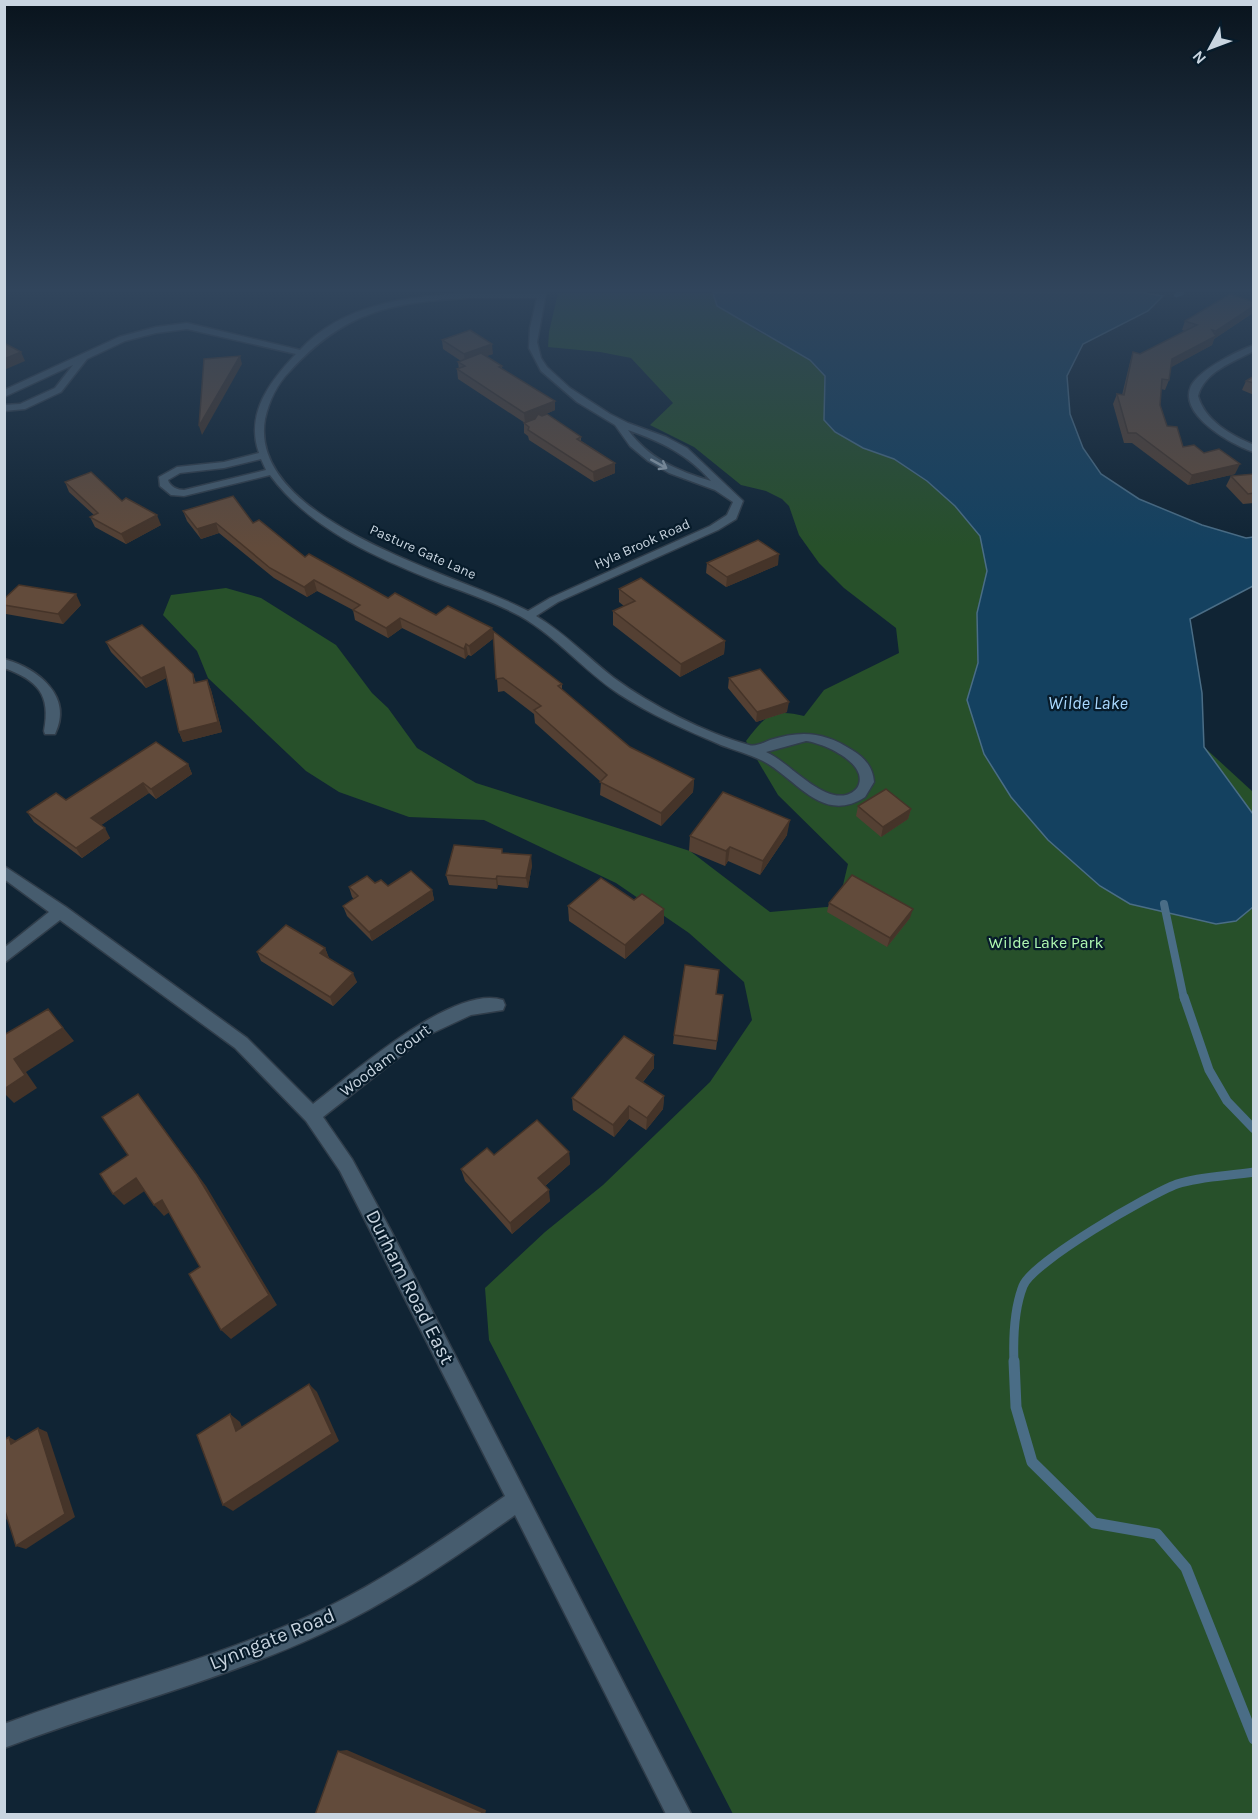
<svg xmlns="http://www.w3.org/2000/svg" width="1258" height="1819" font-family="Karla,sans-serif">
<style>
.green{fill:#27502a}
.water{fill:#144160;stroke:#4a6d86;stroke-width:1.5}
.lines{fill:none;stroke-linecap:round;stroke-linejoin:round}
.stream-far3{stroke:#4a6d86;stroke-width:4.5}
.stream-far2{stroke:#4a6d86;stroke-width:8}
.stream-far1{stroke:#4a6d86;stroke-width:9}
.stream{stroke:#4a6d86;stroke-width:11}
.minor-casing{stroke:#303d4a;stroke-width:3}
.minor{fill:#465c6e;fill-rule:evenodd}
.wall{fill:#544033}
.shaded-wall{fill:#453429}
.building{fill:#624b3b;stroke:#453429;stroke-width:1.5}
.oneway{stroke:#95a5b2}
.labels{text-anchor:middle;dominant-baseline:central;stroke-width:4.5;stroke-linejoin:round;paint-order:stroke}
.far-street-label{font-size:14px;fill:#c9d5e0;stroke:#071b2a}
.park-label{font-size:16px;fill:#aff9b2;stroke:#071b2a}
.street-label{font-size:16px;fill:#c9d5e0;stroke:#071b2a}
.water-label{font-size:18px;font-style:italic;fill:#a9d8fe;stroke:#071b2a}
.near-street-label{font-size:20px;fill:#c9d5e0;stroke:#071b2a}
</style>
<rect width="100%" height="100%" fill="#102434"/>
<g class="green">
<path d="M558,293H713L757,331L785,344L810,360L825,376L824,390L863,448L894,459L927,481L955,506L980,536L987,571L977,613L978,663L967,700L1011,797L1048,840L1100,886L1130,904L1216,924L1236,921L1253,907V1814H733L489,1340L485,1288L545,1232L603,1185L710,1082L752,1020L744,982L689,933L616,883L484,820L409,817L339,792L306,771L208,678L197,651L163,615L171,595L226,588L261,598L336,645L372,693L388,708L417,748L476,783L690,851L770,912L838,906L848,864L778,795L746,741C765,716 772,708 804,716L824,690L899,653L896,628L844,588L819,563L799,535L789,506L782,499L766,491L741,485L694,447L650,425L673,403L631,358L600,352L548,347L549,332Z"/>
<path d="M1204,747L1253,792V814Z"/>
</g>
<path class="water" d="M713,293H1145L1163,296L1148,311L1083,344L1067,376L1070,414L1083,448L1101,474L1139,499L1202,525L1246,538L1253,537V586L1190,619L1202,693L1204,747L1253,814V907L1236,921L1216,924L1130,904L1100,886L1048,840L1011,797L984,754L967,700L978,663L977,613L987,571L980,536L955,506L927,481L894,459L863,448L835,432L824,420L825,376L810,360L717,306Z"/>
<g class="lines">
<path class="stream-far3" d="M1176,295L1182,293"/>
<path class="stream-far2" d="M1164,904L1184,999"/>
<g class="stream-far1">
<path d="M1184,997L1209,1070L1227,1101L1254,1129"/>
<path d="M1014,1363C1013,1338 1014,1309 1023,1286C1032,1262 1150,1194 1177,1184C1201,1176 1230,1176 1254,1172"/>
</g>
<path class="stream" d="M1014,1361L1016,1407L1032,1462L1094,1523L1157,1534L1186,1568L1254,1739"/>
<defs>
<g id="minor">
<path d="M467,293H546L537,342L541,358L547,367L570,388L610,414L628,423L666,437L687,448L743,501L736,519L718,530L558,602L536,616C565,633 588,658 614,678C651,705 705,733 749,745C755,747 763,743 770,740C802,730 824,732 852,750C864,757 873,767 874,782L865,797C822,825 796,778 763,761C749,754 734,750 721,745C686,730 651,715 619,694C584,671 557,637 520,616C496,603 470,594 445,585C382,560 311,531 270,475L184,496L171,495L160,486L159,477L177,467L224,462L259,453C245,414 270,381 296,354L187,329L156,333L125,341L87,359L61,392L25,409L4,411V405L20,404L55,388L73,365L4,397V390L119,337L156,327L187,323L300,350C342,304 409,296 467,293ZM468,298H537L530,328L529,348L541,371L577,402L615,425L630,446L648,461L669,473L715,490L733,502L727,515L710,526L550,598L528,611C461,575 247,522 265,419C269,401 277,384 290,371C344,312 391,302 468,298ZM628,430C662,442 687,454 711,481C678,471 649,459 628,430ZM261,459L266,470L184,490C178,490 170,487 168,480L180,473L224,468ZM806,741C823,743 866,762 859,784C858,789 851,794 846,795C820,801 789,762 766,752Z"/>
<path d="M1254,345V351C1233,362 1204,372 1198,396C1205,421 1231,435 1254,445V452C1232,445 1178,415 1191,386C1199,370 1237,351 1254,345Z"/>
<path d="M4,659C37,668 74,696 55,734H45L44,731C51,695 38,680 4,668Z"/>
<path d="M4,866L66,907L247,1038L313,1104C351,1075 454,983 503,1000L505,1005L503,1010L471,1015L426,1036L323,1117L352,1159L390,1229L691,1814H666L515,1515C453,1559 390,1602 321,1634C220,1681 109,1708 4,1748V1724C103,1687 206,1661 302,1619C375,1587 440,1541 505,1496L340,1171L306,1121L235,1048L60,920L4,963V948L49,912L4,879Z"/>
</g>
</defs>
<use href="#minor" class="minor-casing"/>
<use href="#minor" class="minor"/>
</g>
<g class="wall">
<path d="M1253,313L1214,339L1212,345L1171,367L1169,380L1165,390L1161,389L1160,405L1167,426L1183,447L1235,474L1188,485L1132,443H1124L1113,404L1117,394L1122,395L1130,362L1133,352L1140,354L1185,331L1182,330L1185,321Z"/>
<path d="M442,340L493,354L486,356L502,366V369L555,410L541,416L581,437V441L615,463V473L594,482L529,440L528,436L524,433V423H525L458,379L457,369H459L458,362L461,361L443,349Z"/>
<path d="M1254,376V395L1242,390L1246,381Z"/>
<path d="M1254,474V503L1243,504L1226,486L1231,476Z"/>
<path d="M65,482L122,501L161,525L126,544L95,527L90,517L94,515L69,492Z"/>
<path d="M183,511L253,523L305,557L388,598L436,615L492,628L494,637L562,684V690L630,747L694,779L693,792L661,826L600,795L601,782L535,723L534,714L504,691L498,692L494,638L471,656L468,655L465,659L402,628L388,638L355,620L353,610L317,591L307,597L274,578L219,533L201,539L187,521Z"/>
<path d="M707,563L778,565L726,587L706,573Z"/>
<path d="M619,589L725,641L724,654L680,677L613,625V611L624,606L619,602Z"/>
<path d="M4,599L81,605L63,624L6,614L4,612Z"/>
<path d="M106,642L193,674L196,683L207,680L211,690L222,732L183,742L179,732L166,678L146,688L111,652Z"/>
<path d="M729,678L787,712L756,722L728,688Z"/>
<path d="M188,764L192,774L156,799L149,793L101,825L110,838L82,858L34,822L27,812L66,800Z"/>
<path d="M858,806L911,809L908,819L881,837L856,816Z"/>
<path d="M787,835L760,875L728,861L725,866L689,851L690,836Z"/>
<path d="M503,853L532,865L528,888L498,885L497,889L449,885L446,875Z"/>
<path d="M375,883L388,886L432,890L434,900L372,941L347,916L343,906L354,899L352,897L349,887Z"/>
<path d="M829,903L910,918L887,947L827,912Z"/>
<path d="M568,906L664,923L625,959L569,921Z"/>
<path d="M325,948L329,958L357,982L333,1006L261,961L257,952Z"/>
<path d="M716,994L723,995L716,1050L673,1044L674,1035Z"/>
<path d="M654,1055V1068L643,1082L664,1096L663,1109L646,1130L629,1119L614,1137L573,1110L572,1098Z"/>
<path d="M569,1152L570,1164L545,1186L550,1201L512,1234L465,1181L461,1169L494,1155Z"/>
</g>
<g class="shaded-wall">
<path d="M1254,306V312L1214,339L1212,345L1168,369L1172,359L1213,337L1216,331Z"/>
<path d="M492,344L493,354L465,363L464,354Z"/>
<path d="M21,352L25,361L4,370V359Z"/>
<path d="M240,356L242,364L202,435L199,426Z"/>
<path d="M555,401V410L525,423L524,413Z"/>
<path d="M615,463V473L594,482L593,472Z"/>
<path d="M1240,464L1235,474L1188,485L1192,475Z"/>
<path d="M157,515L161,525L126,544L121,534Z"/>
<path d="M216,523L219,533L201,539L197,529Z"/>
<path d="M779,554L778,565L726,587L727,577Z"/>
<path d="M314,580L317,591L307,597L304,587Z"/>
<path d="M76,594L81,605L63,624L58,614Z"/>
<path d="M400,618L402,628L388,638L386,628Z"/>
<path d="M492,628L494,638L471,656L469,646Z"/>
<path d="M725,641L724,654L680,677L681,664Z"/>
<path d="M466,644L468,655L465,659L464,649Z"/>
<path d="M164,667L168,677L146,688L141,678Z"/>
<path d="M207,680L211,690L222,732L183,742L179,732Z"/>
<path d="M789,702L787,712L756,722L757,712Z"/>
<path d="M188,764L192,774L156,799L151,789Z"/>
<path d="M694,779L693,792L661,826V813Z"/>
<path d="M143,783L149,793L97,828L91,818Z"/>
<path d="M911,809L908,819L881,837L883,827Z"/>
<path d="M790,820L787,835L760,875L763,861Z"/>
<path d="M105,828L110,838L82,858L76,848Z"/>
<path d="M730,847L728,861L725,866L726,851Z"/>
<path d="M531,855L532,865L528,888L526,878Z"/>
<path d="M497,876L498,885L497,889L496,879Z"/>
<path d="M432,890L434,900L372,941L369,932Z"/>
<path d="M664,909V923L625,959V945Z"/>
<path d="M913,909L910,918L887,947L890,938Z"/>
<path d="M325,948L329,958L320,953Z"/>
<path d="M353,973L357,982L333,1006L330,997Z"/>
<path d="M48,1009L74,1041L26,1072L37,1088L14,1103L6,1095L4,1096V1089L14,1059Z"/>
<path d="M654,1055V1068L636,1090V1078Z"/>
<path d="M138,1094L206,1186L277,1305L231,1339L221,1330L269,1295Z"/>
<path d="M664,1096L663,1109L646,1130L647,1118Z"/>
<path d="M629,1106V1119L614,1137L613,1125Z"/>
<path d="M569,1152L570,1164L540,1190L538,1178Z"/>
<path d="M136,1178L146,1190L124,1205L113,1194Z"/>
<path d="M549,1190L550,1201L512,1234L510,1223Z"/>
<path d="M162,1200L171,1211L164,1216L154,1205Z"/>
<path d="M309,1384L317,1392L339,1441L233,1511L223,1505Z"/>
<path d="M230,1414L240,1422L246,1438L236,1431Z"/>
<path d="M38,1428L47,1432L75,1517L26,1549L16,1546Z"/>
<path d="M9,1437L18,1442L11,1444Z"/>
<path d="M4,1511H5L15,1514L4,1521Z"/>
<path d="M347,1750L486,1810L485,1815H481L338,1751Z"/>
</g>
<g class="building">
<path d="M1230,294L1254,302V306L1216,331L1212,330L1216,336L1172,359L1169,380L1162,379L1160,405L1167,426L1177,427L1183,447L1194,445L1204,453L1219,449L1240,464L1192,475L1136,433H1128L1117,394L1124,395L1133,352L1140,354L1197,325L1185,321Z"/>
<path d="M470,330L492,344L464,354L442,340Z"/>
<path d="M4,343L21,352L4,359Z"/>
<path d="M481,353L502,366L499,367L555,401L524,413L457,369L465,366L458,362Z"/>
<path d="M240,356L199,426L204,359Z"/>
<path d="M1254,376V383L1246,381Z"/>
<path d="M538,414L542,416L547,414L581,437L577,439L615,463L593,472L528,430L529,427L524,423L535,419Z"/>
<path d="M91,472L122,501L126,498L157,515L121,534L90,517L98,513L65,482Z"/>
<path d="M1254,474V493L1248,494L1231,476Z"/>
<path d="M233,496L253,523L259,520L305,557L309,554L388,598L395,593L436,615L448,606L492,628L469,646L466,644L464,649L400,618L386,628L353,610L360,605L314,580L304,587L270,568L216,523L197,529L183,511Z"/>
<path d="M758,540L779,554L727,577L707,563Z"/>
<path d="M641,578L725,641L681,664L613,611L635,601L619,589Z"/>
<path d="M19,585L76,594L58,614L4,605V599Z"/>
<path d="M142,625L193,674L194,683L207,680L218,722L179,732L164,667L141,678L106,642Z"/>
<path d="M493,631L562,684L558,686L630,747L694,779L661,813L600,782L607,775L534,710L541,706L503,678L496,679Z"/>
<path d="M760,669L789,702L757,712L729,678Z"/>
<path d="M156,742L188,764L151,789L143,783L91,818L105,828L76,848L27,812L56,793L66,800Z"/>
<path d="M886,789L911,809L883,827L858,806Z"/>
<path d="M723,792L790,820L763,861L730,847L726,851L690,836Z"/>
<path d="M454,845L502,849V853L531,855L526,878L497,876L496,879L446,875Z"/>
<path d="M411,871L432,890L369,932L343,906L358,896L349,887L367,876L375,883L381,880L388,886Z"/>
<path d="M852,875L913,909L890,938L829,903Z"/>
<path d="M601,878L634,900L642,894L664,909L625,945L568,906Z"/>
<path d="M286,925L325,948L320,953L353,973L330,997L257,952Z"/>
<path d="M685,965L719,970L716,994L723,995L717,1041L674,1035Z"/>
<path d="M48,1009L63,1028L14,1059L25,1075L4,1089V1035Z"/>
<path d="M624,1036L654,1055L636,1078L664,1096L647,1118L629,1106L613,1125L572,1098Z"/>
<path d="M138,1094L197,1175L269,1295L221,1330L189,1274L200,1267L162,1200L154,1205L136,1178L113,1194L100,1174L128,1155L102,1117Z"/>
<path d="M537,1120L569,1152L538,1178L549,1190L510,1223L461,1169L487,1148L494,1155Z"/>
<path d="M309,1384L332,1434L223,1505L197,1435L230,1414L236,1431Z"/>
<path d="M38,1428L65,1514L16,1546L5,1511H4V1440L9,1437L11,1444Z"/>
<path d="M338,1751L482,1812L481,1815H315Z"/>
</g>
<defs><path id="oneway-shaft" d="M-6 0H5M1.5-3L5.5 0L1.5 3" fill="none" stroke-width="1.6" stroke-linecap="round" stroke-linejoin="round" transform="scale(1.5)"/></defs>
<use class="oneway" href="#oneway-shaft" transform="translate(659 464) rotate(29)"/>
<linearGradient id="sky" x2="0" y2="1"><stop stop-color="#09141d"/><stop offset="0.53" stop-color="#31455c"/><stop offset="1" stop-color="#31455c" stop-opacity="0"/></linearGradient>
<rect width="1258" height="548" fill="url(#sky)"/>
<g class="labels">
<g class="far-street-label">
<text transform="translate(642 544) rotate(-24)">Hyla Brook Road</text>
<text transform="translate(423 552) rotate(24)">Pasture Gate Lane</text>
</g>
<g class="park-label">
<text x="1046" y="942">Wilde Lake Park</text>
</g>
<g class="street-label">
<text transform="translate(385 1060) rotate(-37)">Woodam Court</text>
</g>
<g class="water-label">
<text x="1088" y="703">Wilde Lake</text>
</g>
<g class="near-street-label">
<text transform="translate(410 1287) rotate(63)">Durham Road East</text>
<text transform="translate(272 1639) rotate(-22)">Lynngate Road</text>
</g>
</g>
<rect width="1258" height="1819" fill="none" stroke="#c9d5e0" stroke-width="12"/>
<g transform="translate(1210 48) rotate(229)" stroke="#071b2a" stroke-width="4.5" paint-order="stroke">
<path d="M0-4.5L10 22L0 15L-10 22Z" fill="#c9d5e0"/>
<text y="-9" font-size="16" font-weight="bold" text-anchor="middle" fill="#c9d5e0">N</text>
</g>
</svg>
